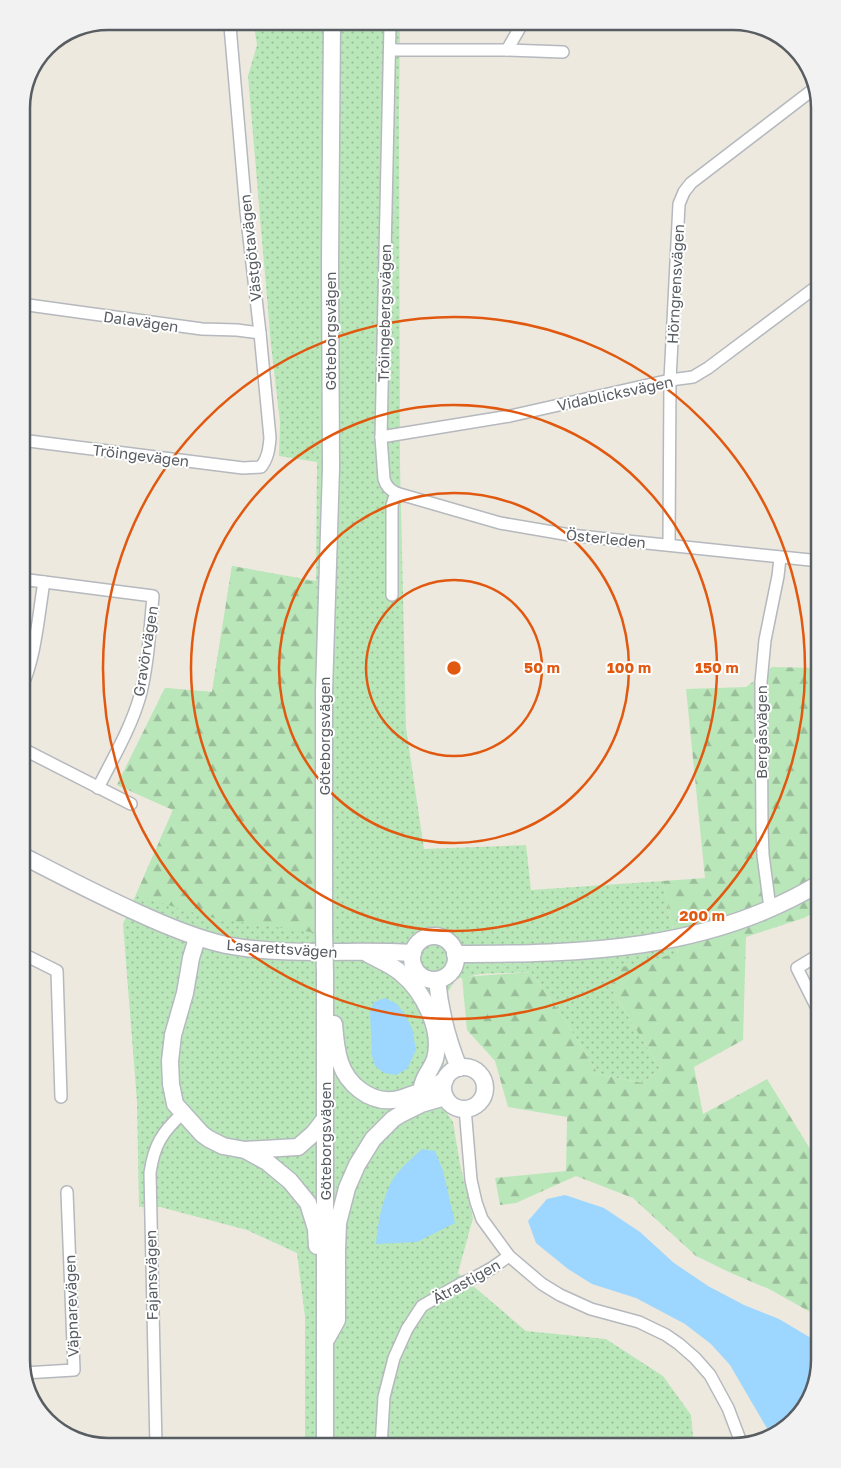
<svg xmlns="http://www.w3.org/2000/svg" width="841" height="1468" font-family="'Golos Text',sans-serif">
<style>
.grass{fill:url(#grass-dots)}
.forest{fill:url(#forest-firs)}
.water{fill:#9dd6ff}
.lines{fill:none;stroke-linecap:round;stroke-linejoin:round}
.street-casing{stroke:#b5b8bd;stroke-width:14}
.secondary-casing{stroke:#b5bac0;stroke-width:19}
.street{stroke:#fff;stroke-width:11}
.secondary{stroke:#fff;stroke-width:16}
.secondary-bridge-casing{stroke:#b5bac0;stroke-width:19;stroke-linecap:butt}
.secondary-bridge{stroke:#fff;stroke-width:16}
.ring{fill:none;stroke:#e15910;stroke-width:2.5}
.labels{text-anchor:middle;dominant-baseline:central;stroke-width:4;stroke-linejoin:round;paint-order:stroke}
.street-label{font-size:15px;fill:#585d62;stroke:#fff}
.rim{fill:none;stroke:#585d62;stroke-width:2.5}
.centre{fill:#e15910;stroke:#fff;stroke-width:2.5}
.ring-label{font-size:15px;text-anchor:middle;font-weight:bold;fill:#e15910;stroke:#fff;stroke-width:4;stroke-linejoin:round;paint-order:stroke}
</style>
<defs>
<pattern id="grass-dots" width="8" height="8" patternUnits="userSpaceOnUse" patternTransform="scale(1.25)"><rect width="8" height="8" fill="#bae7b9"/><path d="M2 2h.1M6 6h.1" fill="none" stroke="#9abe9a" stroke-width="1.8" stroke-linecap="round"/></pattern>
<pattern id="forest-firs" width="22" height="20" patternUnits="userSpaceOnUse" patternTransform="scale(1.25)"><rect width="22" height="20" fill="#bae7b9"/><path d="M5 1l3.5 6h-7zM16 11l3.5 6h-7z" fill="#9abe9a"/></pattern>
</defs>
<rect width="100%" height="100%" fill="#ede9df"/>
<path class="grass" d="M400,25L399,112L400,464L406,728L424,849L526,845L531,890L663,881L678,954L612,990L661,1070L642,1083L598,1074L564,1019L531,972L481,974L456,979L448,992L444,1065L436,1097L453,1122L460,1164L473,1218L458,1273L526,1331L606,1339L663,1376L691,1415L694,1447H305V1317L297,1253L247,1230L160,1207H139L137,1102L123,924L173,810L117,785L165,688L212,692L232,566L316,581L317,462L279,456L280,422L271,345L248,76L257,45L254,26Z"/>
<g class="forest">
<path d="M232,566L316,582L318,933L218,919L184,910L136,895L173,810L117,785L165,688L212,692Z"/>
<path d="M772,667L820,668V909L804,918L746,937L743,1040L694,1067L703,1114L767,1079L820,1165V1312L812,1313L769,1289L731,1273L696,1256L633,1198L576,1176L516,1203L500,1205L495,1178L566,1171L567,1117L508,1107L495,1061L467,1030L462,977L531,972L564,1019L598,1074L642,1083L661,1070L612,990L618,968L678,953L663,881L705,878L686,689L746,687Z"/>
</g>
<g class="water">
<path d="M385,998L397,1004L405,1015L412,1028L416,1050L407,1069L396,1075L384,1073L375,1066L372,1056L370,1011L374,1002Z"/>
<path d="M422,1149L435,1151L443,1171L455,1223L417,1242L376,1244C378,1224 381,1205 389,1187C395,1172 410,1160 422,1149Z"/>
<path d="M565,1195L604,1208L640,1232L674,1263L708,1286L744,1305L779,1319L816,1341L820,1360L805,1408L772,1437L730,1365L711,1344L685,1324L636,1298L592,1284L568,1269L536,1243L528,1221L547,1199Z"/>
</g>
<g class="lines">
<defs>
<g id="street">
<path d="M390,25L381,437L384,479C386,486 389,489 396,493L500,523L570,535L820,561"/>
<path d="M390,49L396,50H507L522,24"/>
<path d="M507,50L563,52"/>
<path d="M21,304L202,329L237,330L260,333"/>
<path d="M381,437L510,416L670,380L693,377L708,368L820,284"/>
<path d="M21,440L243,468L261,467C268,458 269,449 270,438L260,333L246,211L230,26"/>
<path d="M669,545L670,380L679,204L684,192L691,183L815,88"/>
<path d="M21,579L153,596C150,628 148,666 140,696C131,728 113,758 98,788"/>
<path d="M392,595V505L396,493"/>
<path d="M21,689C36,656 38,617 44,582"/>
<path d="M21,748L131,804"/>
<path d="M770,908L763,855L762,828L761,682L765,640L778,576L780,558"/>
<path d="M21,953L57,971L61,1097"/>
<path d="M820,1014L797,968L820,954"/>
<path d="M465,1108L471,1180L476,1202L482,1219L509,1256L542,1284L560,1295L591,1309L639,1322L666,1335L679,1344L695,1358L710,1375L728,1408L742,1445"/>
<path d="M24,1373L74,1370L67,1192"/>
<path d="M156,1447L150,1173C154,1145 162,1132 183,1113"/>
<path d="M381,1447L384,1397L394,1358L407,1329L422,1306L462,1283L472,1279L492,1268L509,1256"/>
</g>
<g id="secondary">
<path d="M21,855C58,874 96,894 134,911C164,925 194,938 226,945C288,957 351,949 413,953"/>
<path d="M324,931V692L331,468L330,263L332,25"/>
<circle cx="434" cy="958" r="22"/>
<path d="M197,938L191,958L185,993L173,1035L170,1061L171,1084L175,1104L202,1134L209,1139L223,1146L245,1150L298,1147L314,1133L324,1120"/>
<path d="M368,954C379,960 392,965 401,973C424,992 443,1030 435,1059C433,1065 429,1071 426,1076C423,1081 422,1086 421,1091"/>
<path d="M455,954C582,954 708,951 820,883"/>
<path d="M325,974V1447"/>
<path d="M437,980C440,1010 447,1039 459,1068"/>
<path d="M334,1024C335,1037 336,1050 340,1062C347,1084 369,1102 392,1100C399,1100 407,1096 414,1094C427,1089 433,1088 445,1080"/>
<circle cx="464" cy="1088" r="21"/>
<path d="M245,1150L267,1162L290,1181L308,1203L316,1229L317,1246"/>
<path d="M327,1338L337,1320V1250L338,1223L347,1188L357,1165L373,1139L393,1119L401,1114L421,1104L445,1097"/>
</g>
</defs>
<use href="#street" class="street-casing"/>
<use href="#secondary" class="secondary-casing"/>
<use href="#street" class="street"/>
<use href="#secondary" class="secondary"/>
<defs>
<path id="secondary-bridge" d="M324,931L325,974"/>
</defs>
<use href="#secondary-bridge" class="secondary-bridge-casing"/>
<use href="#secondary-bridge" class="secondary-bridge"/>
</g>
<g class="ring">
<circle cx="454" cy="668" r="88"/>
<circle cx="454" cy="668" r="175"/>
<circle cx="454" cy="668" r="263"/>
<circle cx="454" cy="668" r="351"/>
</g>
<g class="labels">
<g class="street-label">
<text transform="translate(250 248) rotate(-96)">Västgötavägen</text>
<text transform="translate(675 284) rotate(-87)">Hörngrensvägen</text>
<text transform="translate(384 313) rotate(-89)">Tröingebergsvägen</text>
<text transform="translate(141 321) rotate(8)">Dalavägen</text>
<text transform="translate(330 331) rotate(-90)">Göteborgsvägen</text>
<text transform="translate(615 393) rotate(-12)">Vidablicksvägen</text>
<text transform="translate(141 455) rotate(7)">Tröingevägen</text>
<text transform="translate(606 538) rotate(6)">Österleden</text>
<text transform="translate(145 651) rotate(-81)">Gravörvägen</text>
<text transform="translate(761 732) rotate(-90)">Bergåsvägen</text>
<text transform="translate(324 736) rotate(-90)">Göteborgsvägen</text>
<text transform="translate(282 948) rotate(4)">Lasarettsvägen</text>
<text transform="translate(325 1141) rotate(-90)">Göteborgsvägen</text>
<text transform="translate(151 1275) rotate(-91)">Fajansvägen</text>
<text transform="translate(466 1281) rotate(-29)">Ätrastigen</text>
<text transform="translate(71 1306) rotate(-92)">Väpnarevägen</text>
</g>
</g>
<path d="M0 0H841V1468H0ZM108 30H733A78 78 0 0 1 811 108V1360A78 78 0 0 1 733 1438H108A78 78 0 0 1 30 1360V108A78 78 0 0 1 108 30Z" fill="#f2f2f2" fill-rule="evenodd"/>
<path class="rim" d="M108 30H733A78 78 0 0 1 811 108V1360A78 78 0 0 1 733 1438H108A78 78 0 0 1 30 1360V108A78 78 0 0 1 108 30Z"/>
<circle cx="454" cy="668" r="8" class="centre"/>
<g class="ring-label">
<text x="542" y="673">50 m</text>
<text x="629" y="673">100 m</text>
<text x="717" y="673">150 m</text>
<text x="702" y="921">200 m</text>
</g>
</svg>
